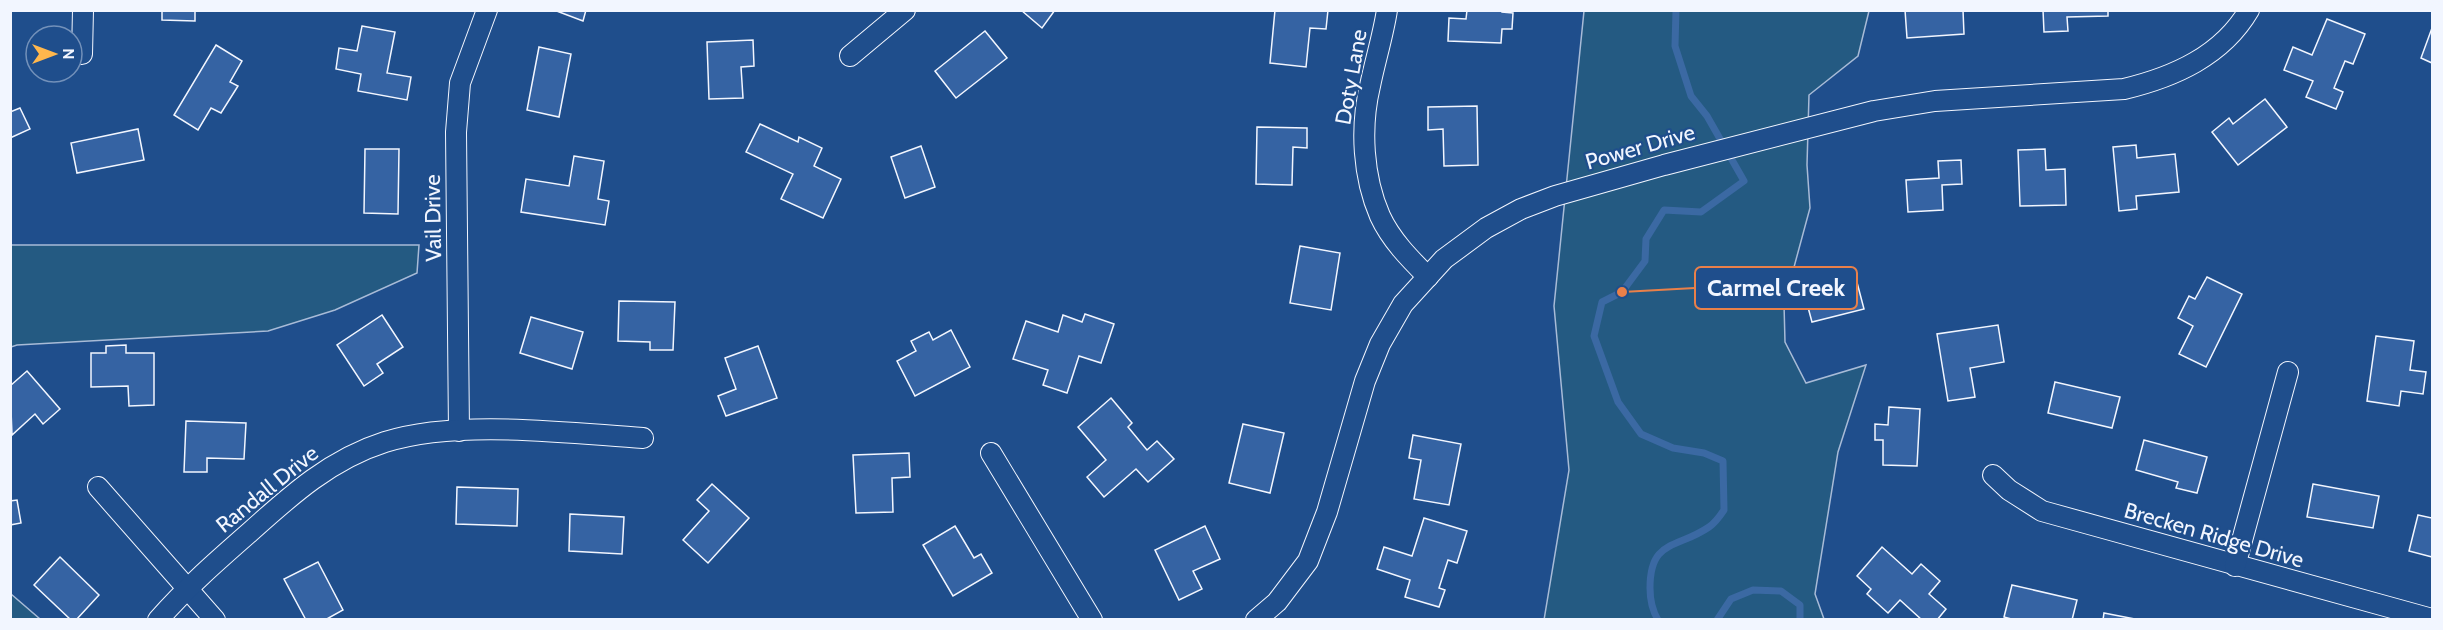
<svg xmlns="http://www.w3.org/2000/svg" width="2443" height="630" font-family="Cabin,sans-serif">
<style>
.green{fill:#245a82;stroke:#a8bbd7;stroke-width:1.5}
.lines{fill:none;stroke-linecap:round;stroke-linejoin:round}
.stream{stroke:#3b69a3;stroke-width:7}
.building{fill:#3563a3;stroke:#f2f6ff;stroke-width:1.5}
.street-casing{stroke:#f2f6ff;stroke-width:22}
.street{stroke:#1f4e8c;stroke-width:20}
.labels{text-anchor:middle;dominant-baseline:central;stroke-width:4.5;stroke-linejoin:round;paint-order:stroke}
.street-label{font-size:22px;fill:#f2f6ff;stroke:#1f4e8c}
.leader{fill:none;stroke:#ea8049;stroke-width:2}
.callout-dot{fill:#ea8049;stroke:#1f4e8c;stroke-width:2}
.callout{fill:#1f4e8c;stroke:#ea8049;stroke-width:2}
.callout-label{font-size:24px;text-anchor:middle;font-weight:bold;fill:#f2f6ff}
</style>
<rect width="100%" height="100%" fill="#1f4e8c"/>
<g class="green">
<path d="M1584,11H1869L1858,56L1809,95L1807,165L1810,208L1784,304L1785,342L1806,383L1866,365L1838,452L1815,594L1824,619L1544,620L1569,470L1554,306Z"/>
<path d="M11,245H419L417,273L335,310L268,331L17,345L11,347Z"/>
<path d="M11,594L40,619H11Z"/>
</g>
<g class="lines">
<g class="stream">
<path d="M1658,620C1652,610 1650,600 1650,588C1650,539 1677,549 1709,527C1715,523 1720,516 1724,510L1723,461L1704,453L1673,448L1641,434L1618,402L1594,336L1602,302L1622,292L1645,261L1646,239L1664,210L1701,212L1744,181L1707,116L1691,96L1675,46L1676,10"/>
<path d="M1717,620L1731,599L1753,590L1781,591L1800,605V620"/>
</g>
</g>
<g class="building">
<path d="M162,10H195V21L162,20Z"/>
<path d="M554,10H586L583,21Z"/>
<path d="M1021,10H1055L1042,28Z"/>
<path d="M1275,10H1328L1326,29L1310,28L1306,67L1270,63Z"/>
<path d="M1467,10H1502V12L1513,13L1512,29H1502L1501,43L1448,41L1449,18L1466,19Z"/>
<path d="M1905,10H1963L1964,34L1907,38Z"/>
<path d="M2043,10H2108V16L2067,17L2068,31L2044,32Z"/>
<path d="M2327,19L2365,34L2353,64L2345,61L2334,88L2343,92L2336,109L2306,97L2313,81L2284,70L2293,47L2312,55Z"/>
<path d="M362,26L395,32L387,73L411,77L407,100L358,91L361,74L336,69L339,48L357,51Z"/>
<path d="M2432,28V63L2421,58Z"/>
<path d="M985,31L1007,58L956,98L935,71Z"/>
<path d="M753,40L754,66L741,67L743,98L709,99L707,42Z"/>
<path d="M216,45L242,61L230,82L238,86L221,113L211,108L198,130L174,115Z"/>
<path d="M539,47L571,54L559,117L527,110Z"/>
<path d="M2265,99L2287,127L2238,165L2212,132L2229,118L2233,124Z"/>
<path d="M1477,106L1478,165L1444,166L1443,129L1428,130V107Z"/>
<path d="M20,108L30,129L10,138V112Z"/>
<path d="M760,124L798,142L799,137L822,148L814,166L841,179L823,218L781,199L793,174L746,152Z"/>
<path d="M1257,127L1307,128V148L1293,147L1292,185L1256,184Z"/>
<path d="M138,129L144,160L77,173L71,143Z"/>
<path d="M2136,145L2137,158L2175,154L2179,192L2136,196L2137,209L2119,211L2113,147Z"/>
<path d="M921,146L935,187L905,198L891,157Z"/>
<path d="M365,149H399L398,214L364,213Z"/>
<path d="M2045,149L2046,170L2065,169L2066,205L2020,206L2018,150Z"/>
<path d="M574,156L604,161L598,199L609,201L605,225L521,212L526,179L569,186Z"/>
<path d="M1961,160L1962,184L1942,185L1943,210L1908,212L1906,180L1939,178L1938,161Z"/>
<path d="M1300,246L1340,253L1331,310L1290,303Z"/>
<path d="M1854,271L1864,309L1812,322L1802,285Z"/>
<path d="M2207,277L2242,294L2206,367L2179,354L2193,326L2178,318L2189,296L2195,299Z"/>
<path d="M619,301L675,302L673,350H650V342L618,341Z"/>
<path d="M1085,314L1114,324L1101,363L1079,356L1067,393L1043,385L1048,370L1013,359L1026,321L1058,332L1063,315L1082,322Z"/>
<path d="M382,315L403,347L377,364L383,373L364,386L337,345Z"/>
<path d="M531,317L583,332L572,369L520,353Z"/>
<path d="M1998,325L2004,362L1970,368L1975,397L1948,401L1937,334Z"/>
<path d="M951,330L970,367L915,396L897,361L916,351L911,341L929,332L933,340Z"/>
<path d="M2376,336L2414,341L2410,370L2426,372L2423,394L2401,391L2399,406L2367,401Z"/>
<path d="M126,345V353H154V405L129,406L128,386L91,387V353H106V346Z"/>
<path d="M758,346L777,398L726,416L718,396L736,389L725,358Z"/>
<path d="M27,371L60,409L43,424L35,414L12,435L10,386Z"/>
<path d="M2055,382L2120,397L2112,428L2048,413Z"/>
<path d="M1111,398L1132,423L1128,427L1147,450L1157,441L1174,459L1148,482L1136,469L1104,497L1087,477L1106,460L1078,427Z"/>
<path d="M1889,407L1920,409L1917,466L1883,465V440H1875V424L1888,425Z"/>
<path d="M186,421L246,423L244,459L207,458V472H184Z"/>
<path d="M1243,424L1284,433L1270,493L1229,483Z"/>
<path d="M1413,435L1461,444L1449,505L1414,499L1421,460L1409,458Z"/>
<path d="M2144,440L2207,457L2197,493L2176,488L2178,482L2136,470Z"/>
<path d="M909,453L910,477L892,478L893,512L856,513L853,455Z"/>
<path d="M712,484L749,518L708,563L683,540L709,511L697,500Z"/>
<path d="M2313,484L2379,496L2373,528L2307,517Z"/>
<path d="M457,487L518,489L517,526L456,524Z"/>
<path d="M17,500L21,523L10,525V501Z"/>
<path d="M570,514L624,517L622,554L569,551Z"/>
<path d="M2418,515L2432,518V557L2409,551Z"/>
<path d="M1424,518L1467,531L1457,563L1448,560L1439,588L1445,590L1439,607L1405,597L1410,580L1377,569L1384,547L1412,556Z"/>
<path d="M955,526L974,558L981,554L992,573L953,596L923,545Z"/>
<path d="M1205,526L1220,559L1193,571L1202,589L1179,600L1155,550Z"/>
<path d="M1882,547L1912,574L1921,564L1940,581L1929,594L1946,609L1937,620H1922L1900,600L1888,613L1867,594L1871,589L1857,576Z"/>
<path d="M60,557L99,595L76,620H71L34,585Z"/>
<path d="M318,562L343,610L325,620H306L284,579Z"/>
<path d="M2012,585L2077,600L2072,620H2015L2004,617Z"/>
<path d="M2104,613L2140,620H2103Z"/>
</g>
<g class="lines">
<defs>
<g id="street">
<path d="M1387,10C1383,36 1375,61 1370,86C1360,128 1363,177 1380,216C1391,240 1410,259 1428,277"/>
<path d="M82,54L83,10"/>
<path d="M850,56L905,10"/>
<path d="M459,431L456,132L460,83L487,10"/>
<path d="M991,453L1092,620"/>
<path d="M1993,475L2009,490L2042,511L2432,619"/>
<path d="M98,487L215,620"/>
<path d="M2235,566L2288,372"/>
<path d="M158,620C186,588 218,560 250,532C291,495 331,459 385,442C458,419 566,433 643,438"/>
<path d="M1256,620L1277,602L1308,561L1327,512L1365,381L1380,344L1403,304L1444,259L1486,228L1521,209L1555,196L1664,165L1874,111L1935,101L2124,89C2174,77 2222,56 2249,10"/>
</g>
</defs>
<use href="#street" class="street-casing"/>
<use href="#street" class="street"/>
</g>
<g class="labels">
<g class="street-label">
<text transform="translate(1351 77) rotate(-80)">Doty Lane</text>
<text transform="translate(1640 147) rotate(-16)">Power Drive</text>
<text transform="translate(433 218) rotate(-91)">Vail Drive</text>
<text transform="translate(267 489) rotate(-39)">Randall Drive</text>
<text transform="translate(2214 535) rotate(16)">Brecken Ridge Drive</text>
</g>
</g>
<path class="leader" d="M1622 292L1695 288"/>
<circle class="callout-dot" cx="1622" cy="292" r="6"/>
<rect class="callout" x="1695" y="267" width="162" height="42" rx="6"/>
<g class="callout-label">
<text x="1776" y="296">Carmel Creek</text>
</g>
<rect width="2443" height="630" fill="none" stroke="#f2f6ff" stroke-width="24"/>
<g transform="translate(54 54) rotate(90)"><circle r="28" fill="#1f4e8c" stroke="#7391ba" stroke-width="1.5"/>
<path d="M0-4.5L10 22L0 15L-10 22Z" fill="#ffb74d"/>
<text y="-9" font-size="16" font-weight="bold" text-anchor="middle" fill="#f2f6ff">N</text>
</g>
</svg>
